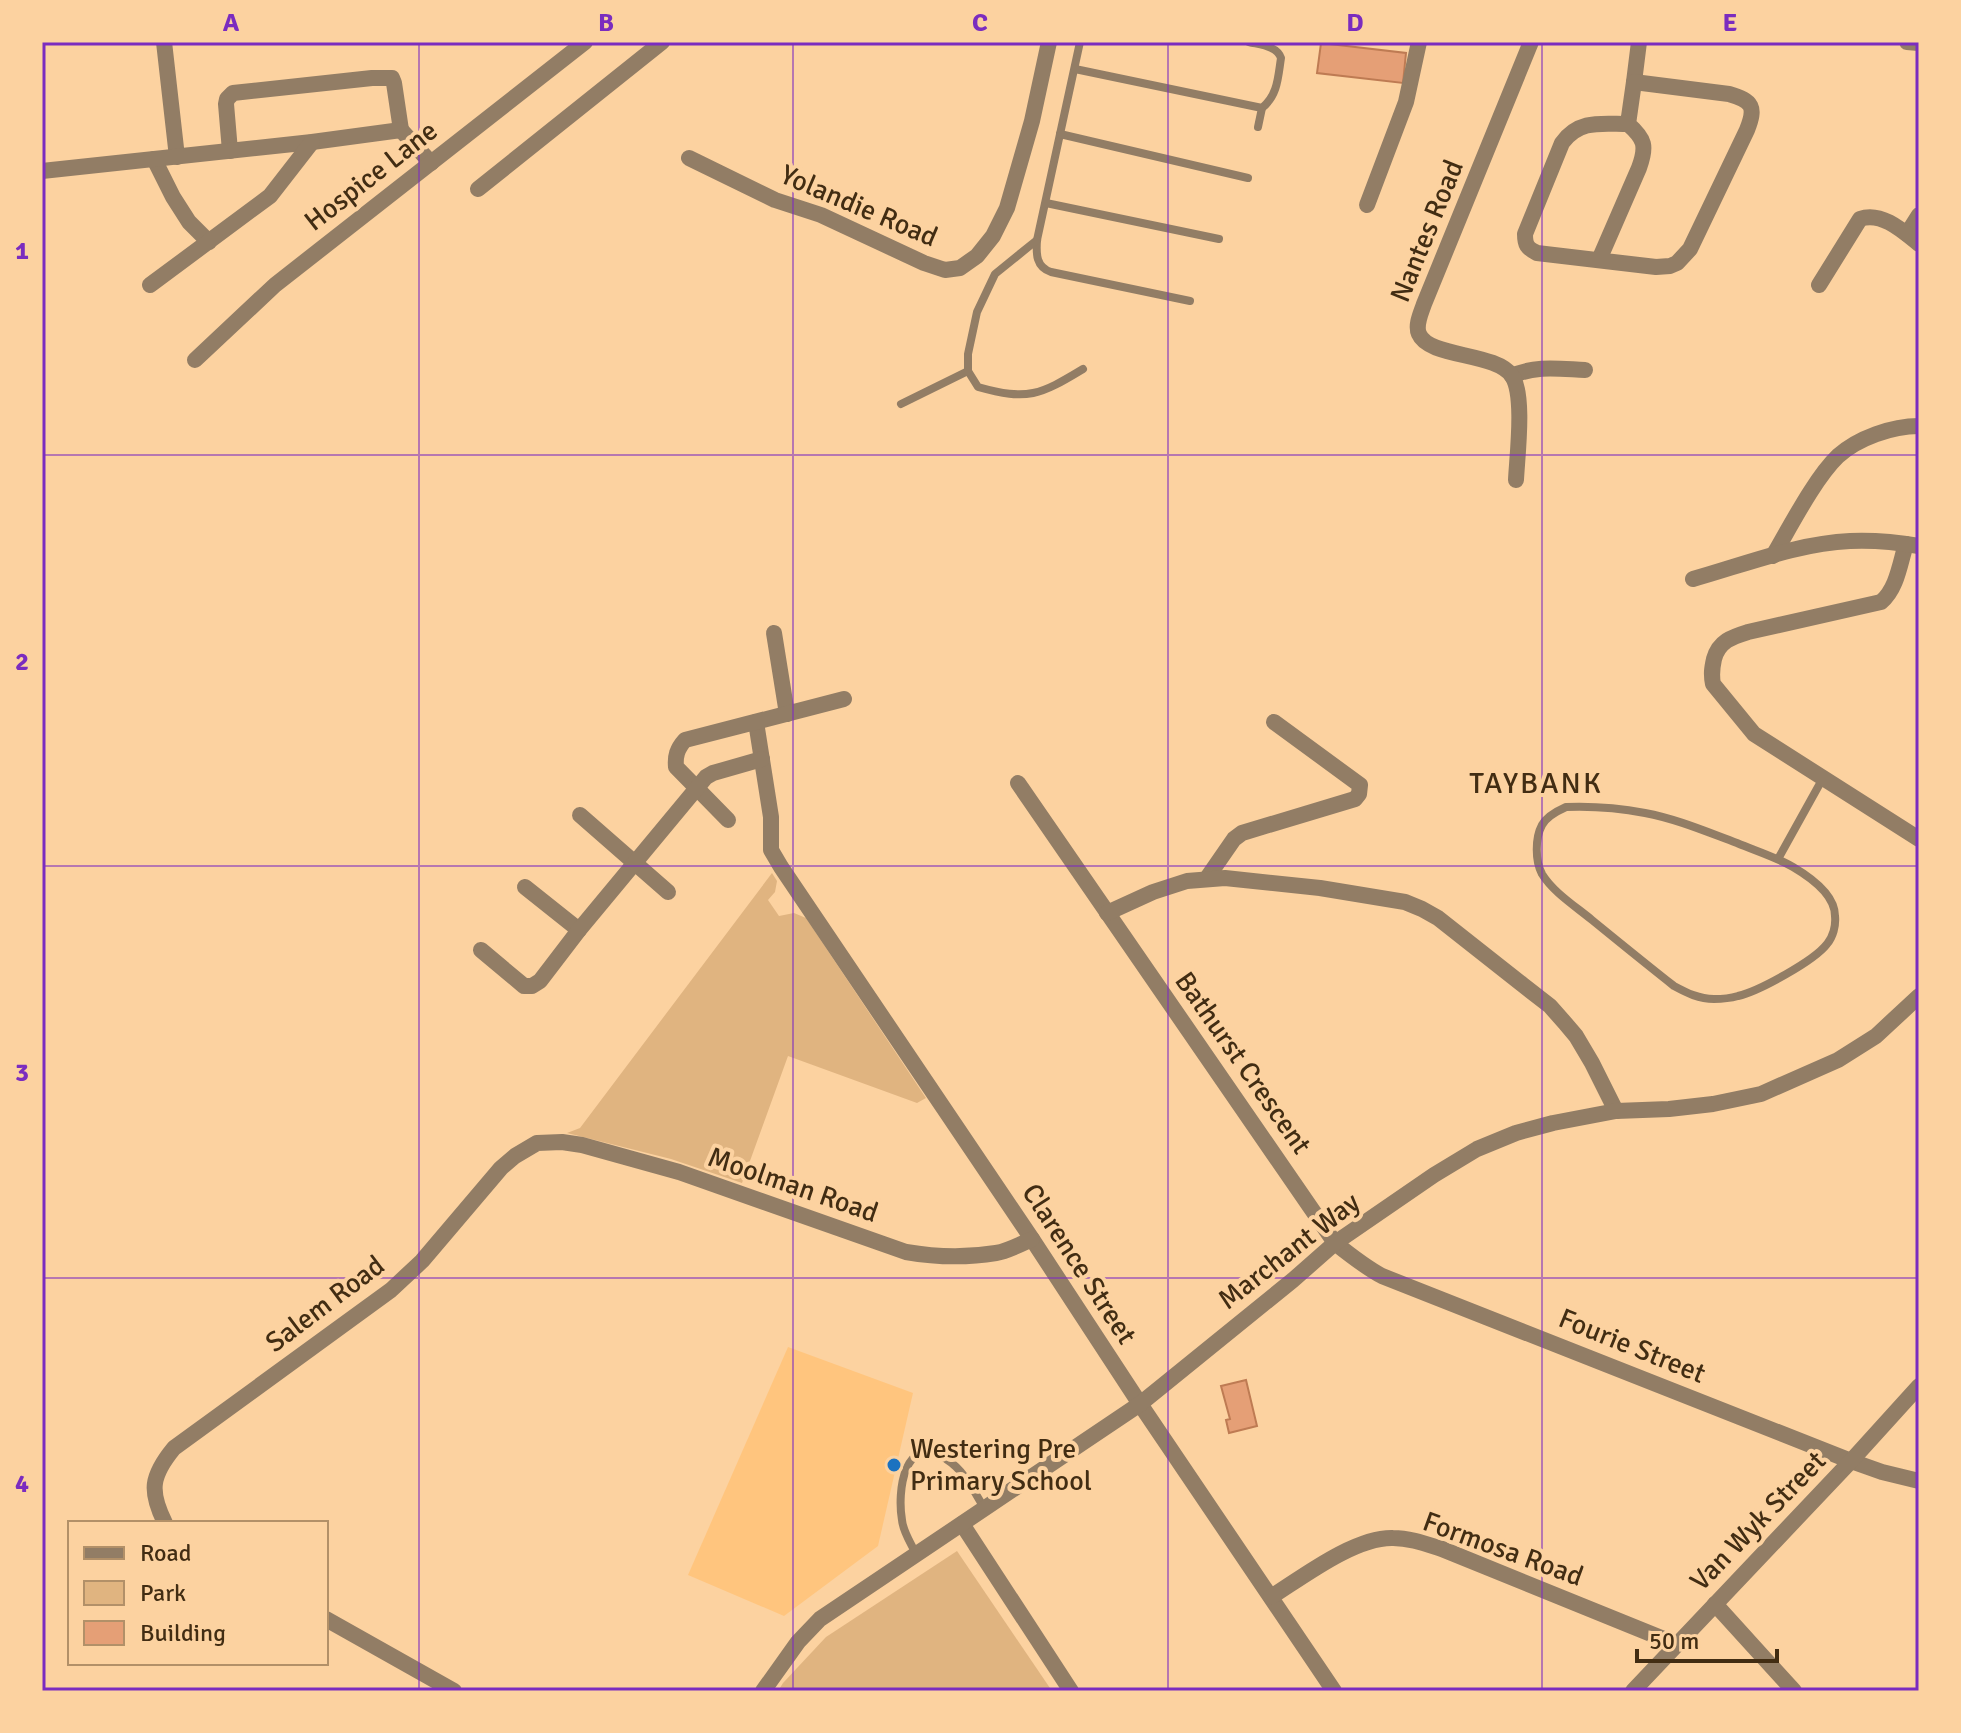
<svg xmlns="http://www.w3.org/2000/svg" width="1961" height="1733" font-family="Signika,sans-serif">
<style>
.built{fill:#ffc57e}
.green{fill:#e0b480}
.building{fill:#e59f76;stroke:#be7b53;stroke-width:2}
.lines{fill:none;stroke-linecap:round;stroke-linejoin:round}
.service{stroke:#927d65;stroke-width:8}
.minor{stroke:#927d65;stroke-width:16}
.grid{fill:none;stroke:#7b2cbf;stroke-width:2;stroke-opacity:0.55}
.poi-dot{fill:#1c72c0;stroke:#fcd2a0;stroke-width:3}
.labels{text-anchor:middle;dominant-baseline:central;stroke-width:8;stroke-linejoin:round;paint-order:stroke}
.street-label{font-size:28px;fill:#422d13;stroke:#fcd2a0}
.poi-label{font-size:28px;fill:#422d13;stroke:#fcd2a0;text-anchor:start}
.neighbourhood-label{font-size:30px;letter-spacing:2px;fill:#422d13;stroke:#fcd2a0}
.neatline{fill:none;stroke:#7b2cbf;stroke-width:3}
.grid-label{font-size:26px;text-anchor:middle;font-weight:bold;fill:#7b2cbf}
</style>
<rect width="100%" height="100%" fill="#fcd2a0"/>
<path class="built" d="M788,1347L913,1393L878,1546L784,1616L688,1575Z"/>
<g class="green">
<path d="M772,873L777,881L775,892L768,900L779,916L794,913L806,918L926,1098L917,1103L788,1056L742,1183L671,1159L567,1133L580,1128Z"/>
<path d="M957,1551L1052,1691H778L783,1683L826,1637Z"/>
</g>
<g class="building">
<path d="M1321,43L1406,53L1403,83L1317,73Z"/>
<path d="M1246,1380L1257,1426L1229,1433L1226,1420L1230,1419L1221,1386Z"/>
</g>
<g class="lines">
<g class="service">
<path d="M1080,42L1037,240C1036,254 1036,267 1051,272L1190,301"/>
<path d="M1249,42C1261,45 1277,46 1281,58C1278,77 1278,95 1262,108"/>
<path d="M1075,69L1262,108L1258,127"/>
<path d="M1060,134L1248,178"/>
<path d="M1046,203L1219,239"/>
<path d="M1037,240L995,274L977,312L968,354V371L978,387C1028,401 1040,395 1083,369"/>
<path d="M901,404L968,371"/>
<path d="M1566,807C1592,806 1619,808 1645,813C1677,819 1707,832 1737,843C1756,851 1776,857 1793,867C1810,877 1835,895 1835,916C1836,926 1833,937 1827,944C1814,961 1759,991 1738,996C1731,998 1722,999 1714,999C1699,999 1687,993 1674,986C1646,964 1619,942 1592,920C1575,906 1553,892 1542,874C1535,861 1535,838 1542,825C1547,816 1557,811 1566,807Z"/>
<path d="M1778,859L1823,778"/>
<path d="M916,1554C911,1543 903,1532 902,1520C897,1492 904,1432 946,1459C964,1470 974,1491 984,1508"/>
</g>
<g class="minor">
<path d="M164,42L177,157"/>
<path d="M1907,42L1919,43"/>
<path d="M1634,82L1639,42"/>
<path d="M230,151L226,104L227,99L233,93L372,78H392L394,83L401,130"/>
<path d="M689,158L775,200L821,215L924,263L945,270L960,268L977,256L993,236L1007,208L1032,121L1049,42"/>
<path d="M154,159L173,197L189,222L209,242"/>
<path d="M42,171L312,142L401,130L431,163"/>
<path d="M478,189L662,42"/>
<path d="M1367,205L1406,102L1419,42"/>
<path d="M1907,234L1919,215"/>
<path d="M1599,260L1639,168C1647,146 1645,139 1628,124C1602,124 1579,119 1562,143L1525,234C1525,245 1527,248 1537,253L1656,267L1670,266L1677,263L1690,249L1747,130C1756,107 1753,101 1729,94L1634,82L1628,124"/>
<path d="M150,285L270,196L312,142"/>
<path d="M1819,285L1860,219C1881,211 1903,231 1919,244"/>
<path d="M195,360L275,285L585,42"/>
<path d="M1512,376C1535,365 1560,369 1585,370"/>
<path d="M1516,480C1517,457 1525,395 1512,376C1496,352 1429,358 1419,334C1415,325 1421,313 1424,304L1531,42"/>
<path d="M1906,544C1900,563 1897,589 1881,602L1748,632C1732,637 1719,641 1714,659C1712,668 1711,674 1713,684L1754,734L1919,839"/>
<path d="M1773,556C1790,527 1815,478 1838,456C1858,438 1892,426 1919,426"/>
<path d="M1693,579C1743,565 1799,543 1850,541C1873,540 1896,542 1919,546"/>
<path d="M774,633L787,714"/>
<path d="M756,722L771,817V850L781,867L1032,1239L1140,1404L1334,1691"/>
<path d="M1018,783L1335,1243C1350,1255 1365,1267 1382,1276L1851,1461L1882,1472L1919,1481"/>
<path d="M580,815L668,892"/>
<path d="M728,820L676,767C675,756 677,749 685,740L844,699"/>
<path d="M1207,878L1234,839L1242,833L1355,799L1359,794L1360,785L1274,722"/>
<path d="M525,887L579,930"/>
<path d="M1107,913L1153,892L1187,881L1225,878L1320,888L1405,902L1422,909L1438,918L1523,985L1550,1006L1565,1023L1576,1036L1592,1063L1616,1111"/>
<path d="M481,950L524,986H532L540,981L579,930L706,777L713,773L762,759"/>
<path d="M165,1523C149,1491 151,1476 174,1448L391,1290L422,1261L501,1168L515,1156L537,1143L562,1142L582,1145L679,1172L906,1252C935,1257 966,1258 996,1253C1008,1251 1021,1244 1032,1239"/>
<path d="M962,1524L1071,1691"/>
<path d="M1271,1597C1304,1576 1355,1537 1393,1538C1410,1538 1426,1544 1442,1549L1676,1644"/>
<path d="M1715,1604L1794,1691"/>
<path d="M326,1619L454,1691"/>
<path d="M763,1691L798,1642L820,1619L1140,1404L1293,1280L1335,1243L1434,1175L1477,1149L1516,1133L1553,1123L1616,1111L1669,1109L1713,1104L1761,1094L1838,1060L1876,1036L1919,996"/>
<path d="M1633,1691L1851,1461L1919,1386"/>
</g>
</g>
<path class="grid" d="M419,42V1691M793,42V1691M1168,42V1691M1542,42V1691M42,455H1919M42,866H1919M42,1278H1919"/>
<circle class="poi-dot" cx="894" cy="1465" r="8"/>
<g class="labels">
<g class="street-label">
<text transform="translate(371 176) rotate(-38)">Hospice Lane</text>
<text transform="translate(859 206) rotate(23)">Yolandie Road</text>
<text transform="translate(1427 231) rotate(-68)">Nantes Road</text>
<text transform="translate(1243 1063) rotate(55)">Bathurst Crescent</text>
<text transform="translate(793 1185) rotate(19)">Moolman Road</text>
<text transform="translate(1289 1251) rotate(-38)">Marchant Way</text>
<text transform="translate(1079 1264) rotate(57)">Clarence Street</text>
<text transform="translate(325 1304) rotate(-37)">Salem Road</text>
<text transform="translate(1632 1346) rotate(22)">Fourie Street</text>
<text transform="translate(1758 1521) rotate(-46)">Van Wyk Street</text>
<text transform="translate(1503 1549) rotate(20)">Formosa Road</text>
</g>
<g class="poi-label">
<text x="910" y="1449">Westering Pre<tspan x="910" dy="32">Primary School</tspan></text>
</g>
<g class="neighbourhood-label">
<text x="1536" y="783">TAYBANK</text>
</g>
</g>
<rect width="1961" height="1733" fill="none" stroke="#fcd2a0" stroke-width="88"/>
<rect x="68" y="1521" width="260" height="144" fill="#fcd2a0" stroke="#b29068" stroke-width="2"/>
<rect x="84" y="1547" width="40" height="12" fill="#927d65" stroke="#b29068" stroke-width="2"/>
<text x="140" y="1561" font-size="24" fill="#422d13">Road</text>
<rect x="84" y="1581" width="40" height="24" fill="#e0b480" stroke="#b29068" stroke-width="2"/>
<text x="140" y="1601" font-size="24" fill="#422d13">Park</text>
<rect x="84" y="1621" width="40" height="24" fill="#e59f76" stroke="#b29068" stroke-width="2"/>
<text x="140" y="1641" font-size="24" fill="#422d13">Building</text>
<path d="M1637 1649v12h140v-12" fill="none" stroke="#422d13" stroke-width="4"/>
<text x="1649" y="1649" font-size="24" fill="#422d13" stroke="#fcd2a0" stroke-width="6" paint-order="stroke">50 m</text>
<rect x="44" y="44" width="1873" height="1645" class="neatline"/>
<g class="grid-label">
<text x="231" y="31">A</text>
<text x="606" y="31">B</text>
<text x="980" y="31">C</text>
<text x="1355" y="31">D</text>
<text x="1730" y="31">E</text>
<text x="22" y="259">1</text>
<text x="22" y="670">2</text>
<text x="22" y="1081">3</text>
<text x="22" y="1492">4</text>
</g>
</svg>
